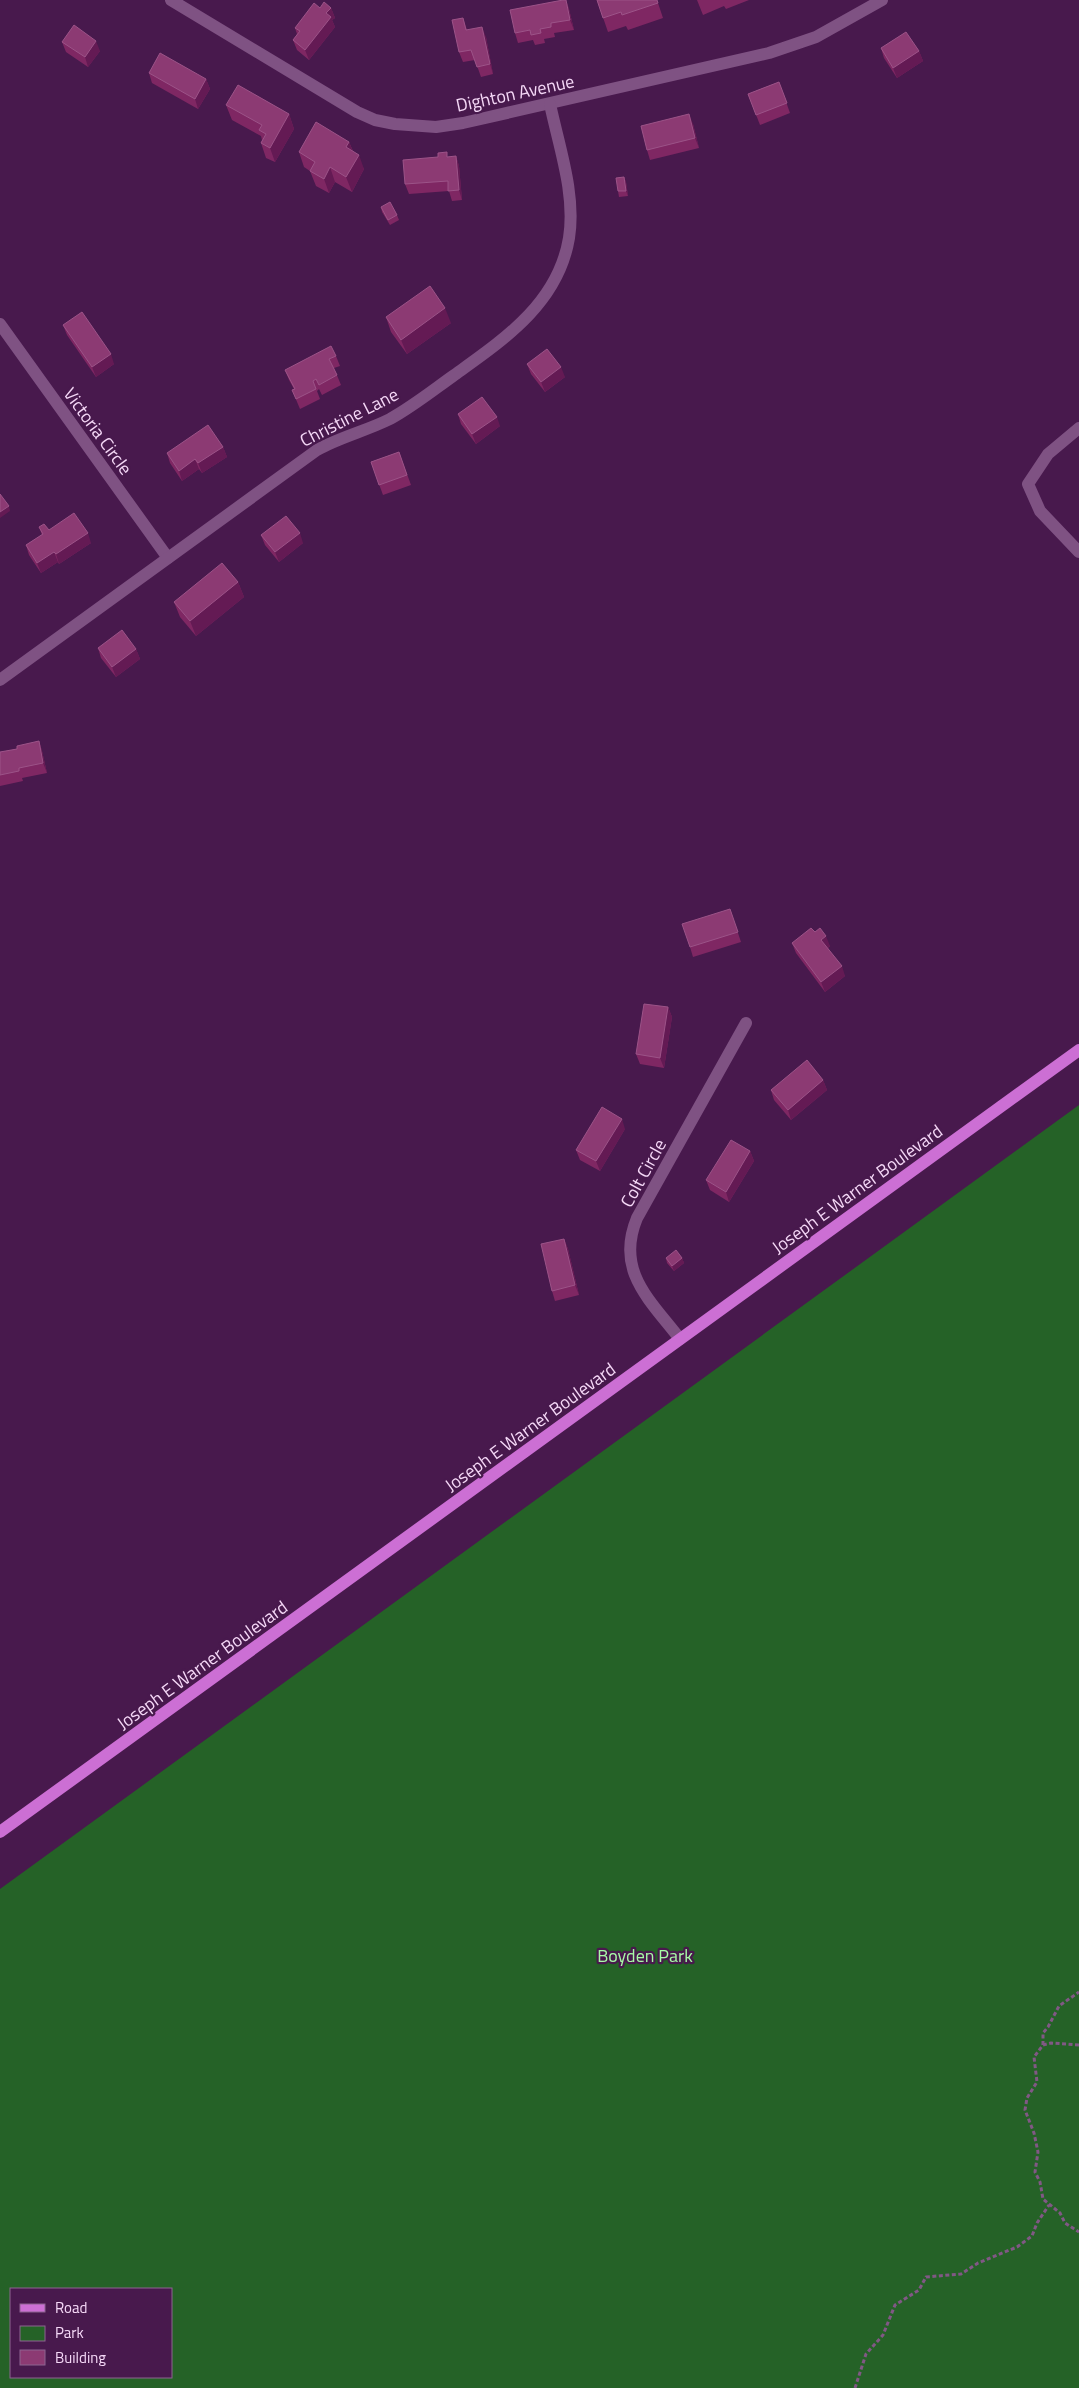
<svg xmlns="http://www.w3.org/2000/svg" width="1079" height="2388" font-family="'Titillium Web',sans-serif">
<style>
.green{fill:#256227;fill-rule:evenodd}
.lines{fill:none;stroke-linecap:round;stroke-linejoin:round}
.path{stroke:#815885;stroke-width:3;stroke-dasharray:4 2.5;stroke-linecap:butt}
.minor{stroke:#7f5283;stroke-width:12}
.major{stroke:#cc6fd4;stroke-width:12}
.wall{fill:#7f2763}
.shaded-wall{fill:#641a54}
.building{fill:#8c3a73;stroke:#9c5388}
.labels{text-anchor:middle;dominant-baseline:central;stroke-width:4.5;stroke-linejoin:round;paint-order:stroke}
.street-label{font-size:18px;fill:#f5d8f7;stroke:#48194d}
.park-label{font-size:18px;fill:#a8fba7;stroke:#48194d}
</style>
<rect width="100%" height="100%" fill="#48194d"/>
<path class="green" d="M1079,1105V2388H0V1889ZM11,2289H171V2377H11Z"/>
<g class="lines">
<g class="path">
<path d="M1043,2045V2033L1048,2027L1059,2006L1079,1992"/>
<path d="M1079,2045L1051,2043L1043,2045L1034,2057L1037,2082L1027,2098L1025,2110L1034,2133L1038,2152L1035,2172L1040,2182L1043,2199L1060,2213L1065,2223L1079,2232"/>
<path d="M855,2388L866,2354L883,2335L895,2305L919,2290L926,2277L961,2274L978,2263L1017,2247L1032,2236L1037,2223L1049,2205"/>
</g>
<g class="minor">
<path d="M171,0L357,112L375,120L395,124L436,127L463,123L769,53L816,37L882,0"/>
<path d="M0,324L168,558"/>
<path d="M1079,428L1048,454L1028,484L1040,511L1079,552"/>
<path d="M0,680L317,450C340,437 366,431 390,419C412,407 432,391 453,376C503,340 558,304 569,238C576,194 559,147 550,104"/>
<path d="M680,1339C650,1300 615,1271 637,1218L746,1023"/>
</g>
<path class="major" d="M0,1832L1079,1050"/>
</g>
<g class="wall">
<path d="M566,0L569,9L574,30L554,33L555,37L544,39L545,43L535,45L533,40L518,43L515,33Z"/>
<path d="M597,0H657L663,18L628,30L626,26L608,32Z"/>
<path d="M697,0H749L726,9L724,6L703,15Z"/>
<path d="M320,8H331L335,18L332,20L335,27L309,60L297,50L293,40L297,34L295,28Z"/>
<path d="M463,18L467,30L486,37L493,74L481,77L475,60L463,62L459,52Z"/>
<path d="M62,42L100,51L88,67L66,52Z"/>
<path d="M881,48L919,51L923,61L897,78L884,58Z"/>
<path d="M149,73L206,79L210,89L198,109L152,83Z"/>
<path d="M779,82L790,113L760,125L748,94Z"/>
<path d="M226,105L289,114L294,129L275,162L266,158L261,143L262,140L261,136L232,120Z"/>
<path d="M693,124L699,148L650,160L647,150Z"/>
<path d="M349,142L353,151L364,169L352,192L335,182L329,193L316,186L310,171L304,167L299,152Z"/>
<path d="M456,156L459,166L462,200L452,201L449,191L409,194L405,184L448,157Z"/>
<path d="M624,177L626,182L628,196L619,197L618,191Z"/>
<path d="M381,207L397,215L399,220L390,225L382,212Z"/>
<path d="M386,317L451,323L407,354L391,332Z"/>
<path d="M63,325L114,364L96,377L67,335Z"/>
<path d="M336,356L340,366L334,368L341,385L322,395L319,389L317,391L320,399L300,409L292,390L294,389L289,380L285,370Z"/>
<path d="M527,364L565,377L545,392L531,374Z"/>
<path d="M458,414L500,426L476,444L461,424Z"/>
<path d="M223,447L227,457L202,473L199,469L182,481L170,463L167,453Z"/>
<path d="M399,452L411,485L383,495L371,462Z"/>
<path d="M39,527L91,543L59,564L58,562L41,573L29,555L26,545L42,535Z"/>
<path d="M261,535L303,543L279,562L265,545Z"/>
<path d="M238,582L244,597L196,636L180,617L174,602Z"/>
<path d="M98,648L136,649L140,659L116,677L101,658Z"/>
<path d="M39,741L42,751L47,773L22,778L23,781L0,786V752L17,749Z"/>
<path d="M730,909L741,942L693,957L690,947Z"/>
<path d="M815,932L830,946L828,948L845,976L825,992L796,953L792,943Z"/>
<path d="M668,1007L672,1017L664,1068L640,1064L636,1054Z"/>
<path d="M823,1080L827,1090L791,1120L774,1100L771,1090Z"/>
<path d="M625,1129L600,1171L580,1160L576,1150Z"/>
<path d="M750,1151L754,1161L729,1202L710,1190L706,1180Z"/>
<path d="M564,1239L568,1249L579,1295L555,1301L552,1291Z"/>
<path d="M666,1258H682L684,1263L674,1271L667,1263Z"/>
</g>
<g class="shaded-wall">
<path d="M566,0L569,9L574,30L570,20Z"/>
<path d="M331,8L335,18L332,20L335,27L309,60L305,50L326,13Z"/>
<path d="M482,27L486,37L493,74L490,64Z"/>
<path d="M96,41L100,51L88,67L85,57Z"/>
<path d="M919,51L923,61L897,78L893,68Z"/>
<path d="M206,79L210,89L198,109L195,99Z"/>
<path d="M289,114L294,129L275,162L270,148Z"/>
<path d="M689,114L693,124L699,148L695,138Z"/>
<path d="M349,142L355,156L346,147Z"/>
<path d="M359,155L364,169L352,192L346,177Z"/>
<path d="M456,156L459,166L462,200L459,190Z"/>
<path d="M330,167L335,182L329,193L324,179Z"/>
<path d="M624,177L626,182L628,196L626,191Z"/>
<path d="M445,308L451,323L407,354L401,340Z"/>
<path d="M111,354L114,364L96,377L92,367Z"/>
<path d="M561,367L565,377L545,392L541,382Z"/>
<path d="M497,417L500,426L476,444L472,434Z"/>
<path d="M223,447L227,457L202,473L198,463Z"/>
<path d="M195,459L199,469L182,481L179,471Z"/>
<path d="M9,506L10,511L0,518V512Z"/>
<path d="M88,533L91,543L59,564L56,554Z"/>
<path d="M300,533L303,543L279,562L275,552Z"/>
<path d="M54,552L58,562L41,573L37,563Z"/>
<path d="M238,582L244,597L196,636L190,621Z"/>
<path d="M136,649L140,659L116,677L112,667Z"/>
<path d="M39,741L42,751L47,773L43,763Z"/>
<path d="M826,936L830,946L825,950L821,940Z"/>
<path d="M842,966L845,976L825,992L821,982Z"/>
<path d="M668,1007L672,1017L664,1068L660,1058Z"/>
<path d="M823,1080L827,1090L791,1120L788,1110Z"/>
<path d="M622,1119L625,1129L600,1171L596,1161Z"/>
<path d="M750,1151L754,1161L729,1202L726,1192Z"/>
<path d="M564,1239L568,1249L579,1295L575,1285Z"/>
<path d="M682,1258L684,1263L674,1271L672,1266Z"/>
</g>
<g class="building">
<path d="M563,0H566L570,20L551,23V27L540,29L541,33L531,35L530,30L515,33L510,10Z"/>
<path d="M597,0H657L658,3L622,15L621,12L603,18Z"/>
<path d="M324,2L331,8L326,13L331,17L305,50L293,40L300,31L295,28L314,3L320,8Z"/>
<path d="M463,18L466,30L482,27L490,64L477,67L471,50L459,52L452,20Z"/>
<path d="M74,25L96,41L85,57L62,42Z"/>
<path d="M906,32L919,51L893,68L881,48Z"/>
<path d="M160,53L206,79L195,99L149,73Z"/>
<path d="M779,82L787,103L756,115L748,94Z"/>
<path d="M238,85L289,114L270,148L261,143L266,134L259,130L262,125L226,105Z"/>
<path d="M689,114L695,138L647,150L641,126Z"/>
<path d="M316,122L349,142L346,147L359,155L346,177L330,167L324,179L310,171L315,162L299,152Z"/>
<path d="M447,152V157L456,156L459,190L448,191V181L405,184L403,160L438,157V153Z"/>
<path d="M624,177L626,191H618L616,178Z"/>
<path d="M390,202L397,215L388,220L381,207Z"/>
<path d="M430,286L445,308L401,340L386,317Z"/>
<path d="M82,312L111,354L92,367L63,325Z"/>
<path d="M331,346L336,356L329,359L337,375L319,385L316,379L313,381L316,389L296,399L292,390L295,389L285,370Z"/>
<path d="M547,349L561,367L541,382L527,364Z"/>
<path d="M482,397L497,417L472,434L458,414Z"/>
<path d="M208,425L223,447L198,463L195,459L179,471L167,453Z"/>
<path d="M399,452L407,475L379,485L371,462Z"/>
<path d="M0,494L9,506L0,512Z"/>
<path d="M74,513L88,533L56,554L54,552L37,563L26,545L43,534L39,527L44,524L49,530Z"/>
<path d="M286,516L300,533L275,552L261,535Z"/>
<path d="M222,563L238,582L190,621L174,602Z"/>
<path d="M122,630L136,649L112,667L98,648Z"/>
<path d="M39,741L43,763L19,768V771L0,775V752L17,749V746Z"/>
<path d="M730,909L738,932L690,947L682,924Z"/>
<path d="M811,928L815,932L820,928L826,936L821,940L842,966L821,982L792,943Z"/>
<path d="M644,1004L668,1007L660,1058L636,1054Z"/>
<path d="M807,1060L823,1080L788,1110L771,1090Z"/>
<path d="M602,1107L622,1119L596,1161L576,1150Z"/>
<path d="M731,1140L750,1151L726,1192L706,1180Z"/>
<path d="M564,1239L575,1285L552,1291L541,1244Z"/>
<path d="M676,1250L682,1258L672,1266L666,1258Z"/>
</g>
<g class="labels">
<g class="street-label">
<text transform="translate(515 93) rotate(-12)">Dighton Avenue</text>
<text transform="translate(349 417) rotate(-27)">Christine Lane</text>
<text transform="translate(98 431) rotate(54)">Victoria Circle</text>
<text transform="translate(643 1173) rotate(-61)">Colt Circle</text>
<text transform="translate(857 1189) rotate(-36)">Joseph E Warner Boulevard</text>
<text transform="translate(530 1427) rotate(-36)">Joseph E Warner Boulevard</text>
<text transform="translate(202 1665) rotate(-36)">Joseph E Warner Boulevard</text>
</g>
<g class="park-label">
<text x="645" y="1955">Boyden Park</text>
</g>
</g>
<rect x="10" y="2288" width="162" height="90" fill="#48194d" stroke="#8d6591"/>
<rect x="20" y="2304" width="25" height="8" fill="#cc6fd4" stroke="#8d6591"/>
<text x="55" y="2313" font-size="15" fill="#f5d8f7">Road</text>
<rect x="20" y="2326" width="25" height="15" fill="#256227" stroke="#8d6591"/>
<text x="55" y="2338" font-size="15" fill="#f5d8f7">Park</text>
<rect x="20" y="2350" width="25" height="15" fill="#8c3a73" stroke="#8d6591"/>
<text x="55" y="2363" font-size="15" fill="#f5d8f7">Building</text>
</svg>
